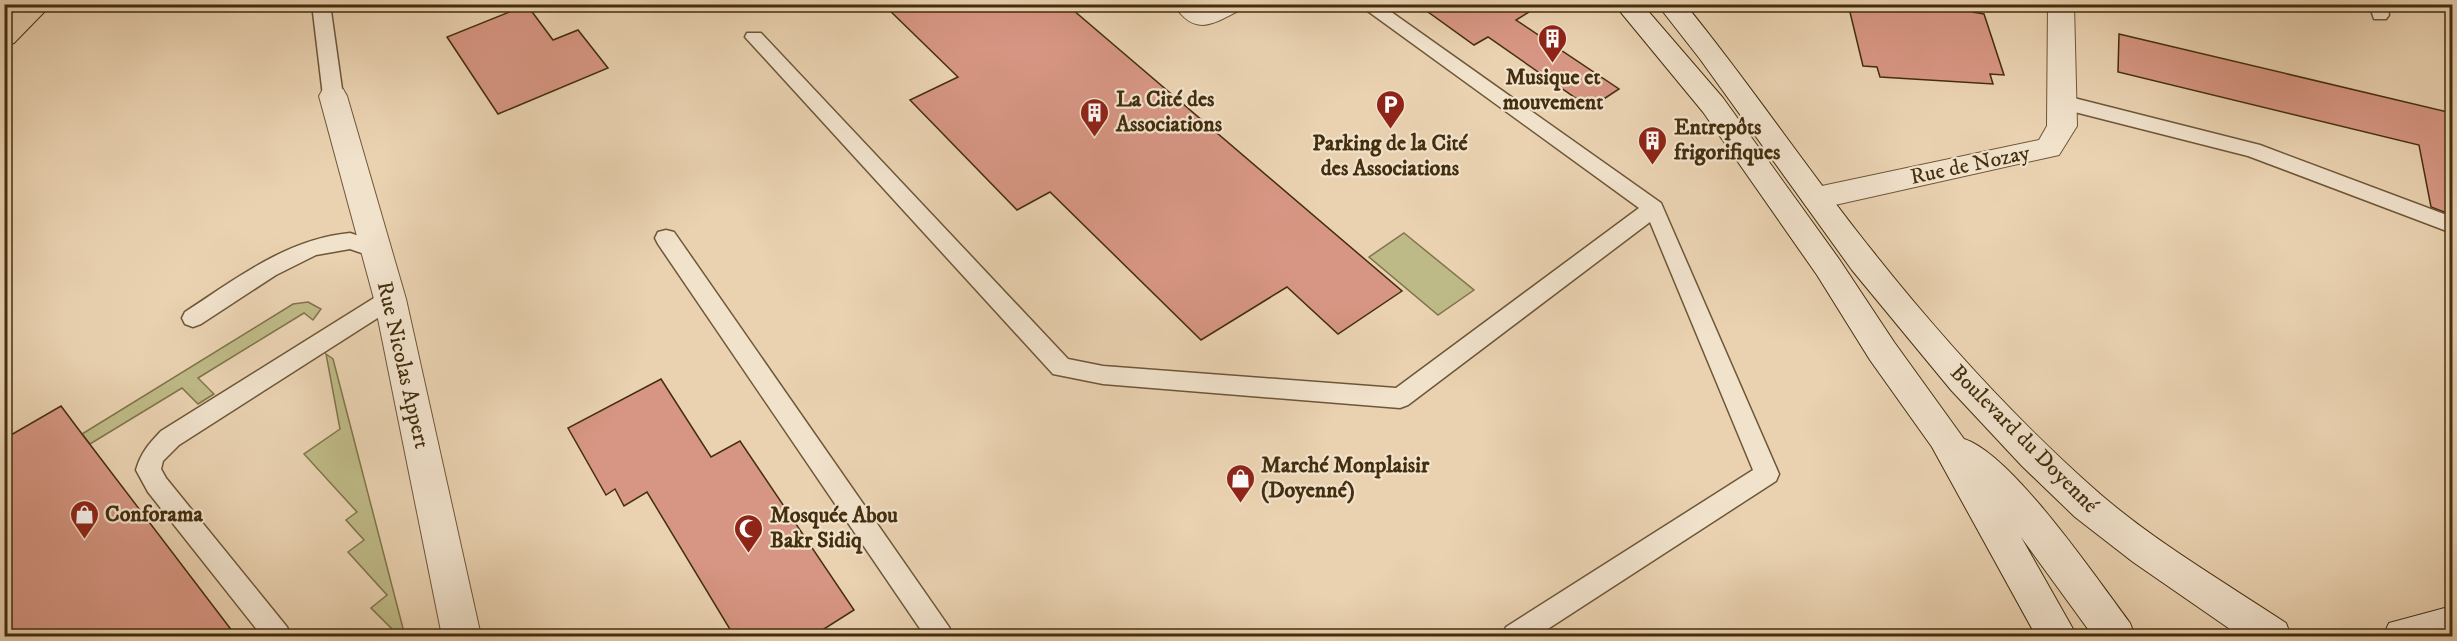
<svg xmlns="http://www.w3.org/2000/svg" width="2457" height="641" font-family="'IM FELL DW Pica',serif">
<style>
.green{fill:#beba87;stroke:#80744a;stroke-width:1.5}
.building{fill:#d79683;stroke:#432e0e;stroke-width:1.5}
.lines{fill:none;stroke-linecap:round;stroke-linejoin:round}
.service-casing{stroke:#6d5737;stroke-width:3}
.minor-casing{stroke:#6d5737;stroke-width:2}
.secondary-casing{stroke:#432e0e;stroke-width:2}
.motorway-casing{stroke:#432e0e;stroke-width:2}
.service{fill:#f1e2cc;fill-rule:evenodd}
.minor{fill:#f1e2cc;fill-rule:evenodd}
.secondary{fill:#f1e2cc;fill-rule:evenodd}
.motorway{fill:#ead2b1;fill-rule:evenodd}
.labels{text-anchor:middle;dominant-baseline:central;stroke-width:4.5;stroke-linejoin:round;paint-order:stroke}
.poi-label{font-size:22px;font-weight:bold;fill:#432e0e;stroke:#f1e2cc;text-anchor:start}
.street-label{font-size:22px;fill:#432e0e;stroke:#f1e2cc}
</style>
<rect width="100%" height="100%" fill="#ead2b1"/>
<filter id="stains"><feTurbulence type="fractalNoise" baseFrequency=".00333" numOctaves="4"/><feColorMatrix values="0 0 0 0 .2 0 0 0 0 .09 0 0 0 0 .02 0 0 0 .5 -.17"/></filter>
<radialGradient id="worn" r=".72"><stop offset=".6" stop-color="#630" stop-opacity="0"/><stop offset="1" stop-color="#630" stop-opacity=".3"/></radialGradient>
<g class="green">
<path d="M1404,233L1474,290L1438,315L1369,257Z"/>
<path d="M308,302L321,309L313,320L304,313L198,378L214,394L198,404L182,388L90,444L82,434L293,304Z"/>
<path d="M326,354L333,359L405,636H383L392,629L371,608L387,595L348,552L364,540L346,520L357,512L304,454L340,429Z"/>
</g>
<g class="building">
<path d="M883,4H1066L1402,291L1338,334L1287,287L1201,340L1050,192L1017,210L910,100L958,77Z"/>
<path d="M1417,4H1542L1516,20L1619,89L1590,108L1488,37L1474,45Z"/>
<path d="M1848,4H1973V12L1984,14L2004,75L1990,74L1993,84L1880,77L1877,67L1863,66Z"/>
<path d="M527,5L553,40L578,30L608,68L498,114L447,37Z"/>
<path d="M2119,34L2452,113V215L2431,207L2419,145L2118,72Z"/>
<path d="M661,379L711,457L740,441L854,610L813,636H734L647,492L624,506L615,489L606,495L568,428Z"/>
<path d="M61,406L82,434L236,636H4V439Z"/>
</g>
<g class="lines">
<defs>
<g id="service">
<path d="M312,4H330L343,96L340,101L333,103L326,101L323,96Z"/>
<path d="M1358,4H1380L1661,203L1779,474L1776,481L1537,636H1502L1506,627L1753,470L1650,222L1408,405L1400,408L1103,384L1053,374L745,37L747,33H761L1068,359L1103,366L1396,388L1639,208Z"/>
<path d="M2369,4H2387L2389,15L2386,19H2374Z"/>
<path d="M2062,95L2260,145L2452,217V233L2248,156L2055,107L2052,102L2055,97Z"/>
<path d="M666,230L674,232L949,627L953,636H925L658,244L655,238L658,232Z"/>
<path d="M350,233L384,244L387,250L384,256L376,258L350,249L316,255L276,275L201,324L193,327L185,324L182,318L185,312C237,278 287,239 350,233Z"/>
<path d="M390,290L398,293L401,299L398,305L179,445L163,461L161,469L166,478L287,627L291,636H262L148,492L136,470C141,452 149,444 161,431L382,293Z"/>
</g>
<g id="minor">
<path d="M1203,4L1205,6L1244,4L1240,10C1213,24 1195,37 1174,5Z"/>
<path d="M2048,4H2074L2077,126L2059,155L1817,209L1806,206L1802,198L1806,190L1817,187L2039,140L2047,126Z"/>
<path d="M333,86L343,89L347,96L406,299L481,636H442L374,299L319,96L323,89Z"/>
</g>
<g id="secondary">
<path d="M1614,4H1642L1723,98L1839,259L1894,342L1964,439C2012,454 2097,579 2130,623L2135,636H2093L2021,537L2077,636H2036L1932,447L1870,360L1817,275L1703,112Z"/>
<path d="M1657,4H1685C1751,85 1809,172 1874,253C1940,336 2020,424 2100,494C2157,543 2224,582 2286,623L2291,636H2240L2133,562L2075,517L2022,466L1951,390L1852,270L1700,59Z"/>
<path d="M2452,606V636H2383L2389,623Z"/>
</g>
<path id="motorway" d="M23,4H52L14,43L4,46V21Z"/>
</defs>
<use href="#service" class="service-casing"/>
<use href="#minor" class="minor-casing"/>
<use href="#secondary" class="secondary-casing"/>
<use href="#motorway" class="motorway-casing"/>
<use href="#service" class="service"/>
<use href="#minor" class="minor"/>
<use href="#secondary" class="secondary"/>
<use href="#motorway" class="motorway"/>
</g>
<defs>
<symbol id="building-pin" viewBox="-11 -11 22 30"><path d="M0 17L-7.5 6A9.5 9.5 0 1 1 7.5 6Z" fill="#8f2418" stroke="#f1e2cc"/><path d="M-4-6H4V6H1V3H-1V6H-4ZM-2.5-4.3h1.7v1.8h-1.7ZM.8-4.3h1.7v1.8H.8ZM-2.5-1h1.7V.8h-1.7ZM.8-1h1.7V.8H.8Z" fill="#fff"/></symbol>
<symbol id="parking-pin" viewBox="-11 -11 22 30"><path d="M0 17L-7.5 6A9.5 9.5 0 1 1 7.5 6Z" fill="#8f2418" stroke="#f1e2cc"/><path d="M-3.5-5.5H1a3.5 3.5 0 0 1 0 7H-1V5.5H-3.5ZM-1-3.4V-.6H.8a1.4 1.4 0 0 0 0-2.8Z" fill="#fff"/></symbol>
<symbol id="shop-pin" viewBox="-11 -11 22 30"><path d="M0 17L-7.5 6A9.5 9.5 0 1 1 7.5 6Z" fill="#8f2418" stroke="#f1e2cc"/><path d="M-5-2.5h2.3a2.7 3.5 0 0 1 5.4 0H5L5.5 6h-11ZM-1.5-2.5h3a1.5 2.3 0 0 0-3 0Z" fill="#fff"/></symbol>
<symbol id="mosque-pin" viewBox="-11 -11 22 30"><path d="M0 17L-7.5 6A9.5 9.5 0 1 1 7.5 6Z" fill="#8f2418" stroke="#f1e2cc"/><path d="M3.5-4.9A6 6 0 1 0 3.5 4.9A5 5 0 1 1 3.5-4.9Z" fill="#fff"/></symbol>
</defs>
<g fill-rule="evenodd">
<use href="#building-pin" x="1536" y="22" width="33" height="45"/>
<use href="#parking-pin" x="1374" y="88" width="33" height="45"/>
<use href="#building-pin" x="1078" y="96" width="33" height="45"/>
<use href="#building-pin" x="1636" y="124" width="33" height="45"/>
<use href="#shop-pin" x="1224" y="462" width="33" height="45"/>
<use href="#shop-pin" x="68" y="498" width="33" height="45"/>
<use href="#mosque-pin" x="732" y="512" width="33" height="45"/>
</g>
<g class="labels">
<g class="poi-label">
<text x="1553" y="77" text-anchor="middle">Musique et<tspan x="1553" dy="25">mouvement</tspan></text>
<text x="1116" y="99">La Cité des<tspan x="1116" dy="25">Associations</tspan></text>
<text x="1674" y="127">Entrepôts<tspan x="1674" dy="25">frigorifiques</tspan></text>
<text x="1390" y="143" text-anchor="middle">Parking de la Cité<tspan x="1390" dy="25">des Associations</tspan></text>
<text x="1261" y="465">Marché Monplaisir<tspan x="1261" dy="25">(Doyenné)</tspan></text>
<text x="105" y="514">Conforama</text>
<text x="770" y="515">Mosquée Abou<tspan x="770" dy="25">Bakr Sidiq</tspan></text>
</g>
<g class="street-label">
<text transform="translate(1970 165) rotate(-12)">Rue de Nozay</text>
<text transform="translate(403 365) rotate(77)">Rue Nicolas Appert</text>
<text transform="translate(2024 439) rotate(45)">Boulevard du Doyenné</text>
</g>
</g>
<rect width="2457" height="641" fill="none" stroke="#ead2b1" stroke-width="24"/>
<rect x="6" y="6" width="2445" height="629" fill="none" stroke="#432e0e" stroke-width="3"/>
<rect x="12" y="12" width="2433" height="617" fill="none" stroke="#432e0e" stroke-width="1.5"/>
<rect width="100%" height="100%" filter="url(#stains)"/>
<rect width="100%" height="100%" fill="url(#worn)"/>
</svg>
